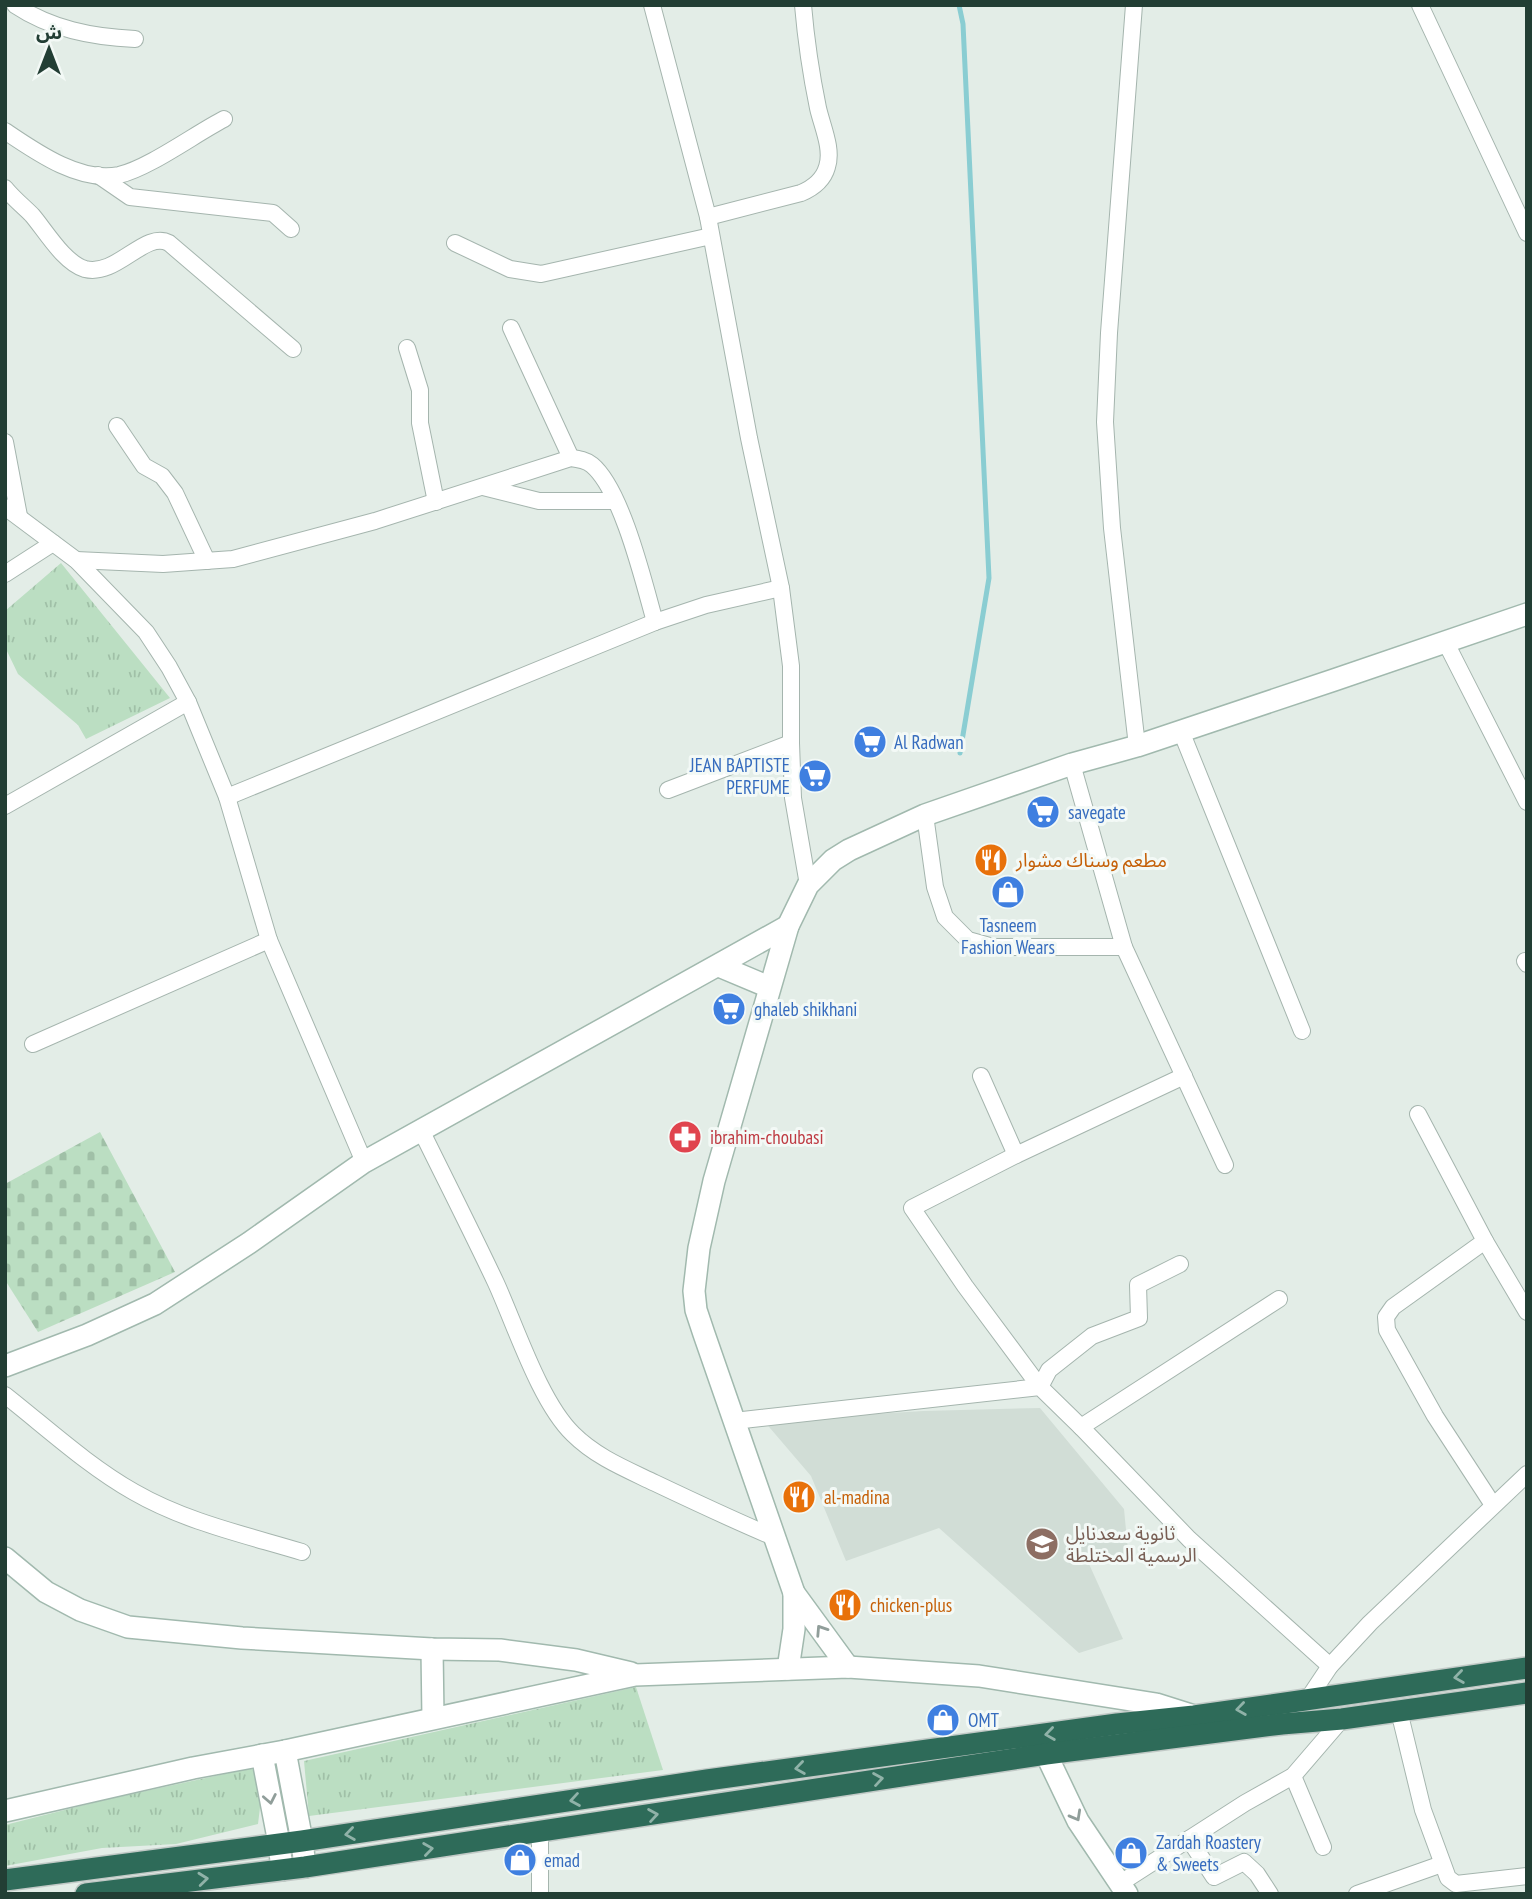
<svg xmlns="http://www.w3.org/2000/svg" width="1532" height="1899" font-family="'PT Sans Narrow','Noto Sans Arabic',sans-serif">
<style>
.built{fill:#d1ddd6}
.grass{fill:url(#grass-tufts)}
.cemetery{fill:url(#cemetery-stones)}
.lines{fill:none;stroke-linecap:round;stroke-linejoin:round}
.stream{stroke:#8acdd2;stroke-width:5}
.street-casing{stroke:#a5b5ae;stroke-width:18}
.secondary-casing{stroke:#a1b9ae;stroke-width:24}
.highway-casing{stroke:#c1c9c6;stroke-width:24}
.street{stroke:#fff;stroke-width:16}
.secondary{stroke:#fff;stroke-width:21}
.highway{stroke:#2e6b59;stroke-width:21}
.oneway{stroke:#909e9a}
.oneway2{stroke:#90b2a8}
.labels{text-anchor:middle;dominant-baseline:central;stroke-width:6;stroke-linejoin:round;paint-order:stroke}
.shop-label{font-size:19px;fill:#366cbe;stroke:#f3f9f6;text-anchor:start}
.food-label{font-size:19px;fill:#c56008;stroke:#f3f9f6;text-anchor:start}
.health-label{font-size:19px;fill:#be3a42;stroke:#f3f9f6;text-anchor:start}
.education-label{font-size:19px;fill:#785e54;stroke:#f3f9f6;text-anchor:start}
</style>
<defs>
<pattern id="grass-tufts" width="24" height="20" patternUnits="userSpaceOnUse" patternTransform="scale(1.75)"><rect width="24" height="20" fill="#bbdec2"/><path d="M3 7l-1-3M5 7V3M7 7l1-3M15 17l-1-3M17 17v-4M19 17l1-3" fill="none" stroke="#a0c0a7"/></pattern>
<pattern id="cemetery-stones" width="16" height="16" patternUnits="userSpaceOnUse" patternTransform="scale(1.75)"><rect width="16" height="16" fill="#bbdec2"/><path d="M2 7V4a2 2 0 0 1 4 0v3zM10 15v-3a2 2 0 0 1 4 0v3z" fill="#a0c0a7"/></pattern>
</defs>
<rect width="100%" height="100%" fill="#e3ede7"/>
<path class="built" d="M1040,1408L1124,1509L1129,1561L1089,1564L1123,1639L1079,1653L939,1528L846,1561L811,1476L764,1421L923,1411Z"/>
<g class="grass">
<path d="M61,563L170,698L86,739L78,725L18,674L5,647V611Z"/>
<path d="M636,1687L663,1770L309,1816L304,1761Z"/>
<path d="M252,1768L262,1791L258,1824L176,1844L102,1848L5,1866V1825L104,1800Z"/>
</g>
<path class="cemetery" d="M100,1132L175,1272L38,1332L5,1280V1184Z"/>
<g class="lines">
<path class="stream" d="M959,5L963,24L989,578L960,753"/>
<defs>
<g id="street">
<path d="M15,5C51,29 92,37 135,39"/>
<path d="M652,5L708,217L749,438L781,588L791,666V743L793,798L808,885"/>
<path d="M1134,5L1109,333L1105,422L1112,528L1137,746"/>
<path d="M1420,5L1527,233"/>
<path d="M5,131C36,152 80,183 119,175C149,168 195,134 224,119"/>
<path d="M98,175L130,197L273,213L291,229"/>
<path d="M5,188C13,198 23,206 32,215C45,230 64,263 85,269C117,277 145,230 169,243L293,349"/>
<path d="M708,217L801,193C813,188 823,181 827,167C833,149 822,126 818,108C811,74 806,40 803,5"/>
<path d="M455,243L510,269L541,274L711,236"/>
<path d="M511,328L571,458"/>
<path d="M407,348L420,390V423L436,502"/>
<path d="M117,426L144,466L162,476L175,493L207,561"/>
<path d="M5,442L19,516"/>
<path d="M483,487L539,501H615"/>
<path d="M5,507L76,560L146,632L169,667L188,702L227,797L269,940L364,1162"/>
<path d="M76,560L163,564L233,559L375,521L571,458C579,459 586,460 592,465C622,490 644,583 655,622"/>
<path d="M5,574L53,543"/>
<path d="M1445,641L1527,802"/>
<path d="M1181,731L1302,1031"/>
<path d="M1072,764L1124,947L1225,1165"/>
<path d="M668,790L791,743"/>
<path d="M227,797L655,622L706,605L781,588"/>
<path d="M5,806L188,702"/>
<path d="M925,815L935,887L945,917L968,940L993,947H1124"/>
<path d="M1525,961L1527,964"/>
<path d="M33,1044L269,940"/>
<path d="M981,1076L1016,1155L1184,1076"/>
<path d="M1418,1114L1485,1241L1393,1307L1386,1317L1387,1330L1435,1416L1493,1505"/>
<path d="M421,1130C446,1181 472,1232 496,1283C516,1327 540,1402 573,1434C596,1457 626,1469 655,1483C695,1502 735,1521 776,1538"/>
<path d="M1016,1155L912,1208L965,1286L1040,1387L1049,1370L1092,1336L1139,1318L1138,1285L1180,1264"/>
<path d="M1485,1241L1527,1312"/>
<path d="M5,1395C47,1428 88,1466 134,1492C186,1522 246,1535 302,1552"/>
<path d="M734,1421L1040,1387L1081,1427L1189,1539L1330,1666"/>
<path d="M1081,1427L1279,1299"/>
<path d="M1308,1699L1330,1666L1370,1623L1527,1474"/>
<path d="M1399,1711L1423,1810L1448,1878L1456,1884L1527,1876"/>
<path d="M1293,1776L1323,1847"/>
<path d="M540,1832V1894"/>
<path d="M1189,1839L1214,1877L1244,1862L1257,1874L1270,1894"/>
<path d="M1119,1884L1245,1803L1293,1776L1342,1719"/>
<path d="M1357,1894L1442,1864"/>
</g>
<g id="secondary">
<path d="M719,966L769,987"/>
<path d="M5,1366L87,1335L155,1304L249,1243L364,1162L788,926"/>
<path d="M5,1558L46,1592L80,1610L128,1627L242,1638L432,1649L500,1650L576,1660L631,1673"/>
<path d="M432,1649L433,1718"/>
<path d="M848,1667L794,1593L704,1334L696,1310L694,1291L699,1248L714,1181L788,926L808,885L833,860L849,850L925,815L1072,764L1137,746L1334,680L1527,614"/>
<path d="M788,1669L794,1629V1593"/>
<path d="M285,1751L302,1841L305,1867"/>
<path d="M1046,1754L1078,1821L1127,1894"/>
<path d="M262,1755L279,1843L282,1870"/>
<path d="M5,1811L193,1768L285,1751L635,1675L848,1667L979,1676L1156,1704L1194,1716"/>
</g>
<g id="highway">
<path d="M5,1880L302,1841L707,1780L1117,1724L1194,1716L1527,1668"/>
<path d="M86,1894L305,1867L1046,1754L1282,1724L1342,1719L1527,1693"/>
</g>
</defs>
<use href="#street" class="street-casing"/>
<use href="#secondary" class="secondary-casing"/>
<use href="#highway" class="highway-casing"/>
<use href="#street" class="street"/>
<use href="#secondary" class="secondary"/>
<use href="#highway" class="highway"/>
</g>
<defs><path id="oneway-chevron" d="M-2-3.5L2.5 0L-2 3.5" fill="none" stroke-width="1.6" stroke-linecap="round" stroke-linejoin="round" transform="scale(1.75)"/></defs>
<g class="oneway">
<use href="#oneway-chevron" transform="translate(821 1630) rotate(-123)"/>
<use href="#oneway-chevron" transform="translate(270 1799) rotate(79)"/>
<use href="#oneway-chevron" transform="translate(1076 1816) rotate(61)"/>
</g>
<g class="oneway2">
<use href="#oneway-chevron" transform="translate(1459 1677) rotate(172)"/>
<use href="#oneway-chevron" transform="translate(1241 1709) rotate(172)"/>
<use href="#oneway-chevron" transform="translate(1050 1734) rotate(172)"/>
<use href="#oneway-chevron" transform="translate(800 1768) rotate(172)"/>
<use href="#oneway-chevron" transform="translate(878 1779) rotate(-9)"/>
<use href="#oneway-chevron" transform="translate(575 1800) rotate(171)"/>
<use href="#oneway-chevron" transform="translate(653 1815) rotate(-9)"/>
<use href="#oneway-chevron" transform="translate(350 1834) rotate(172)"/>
<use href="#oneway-chevron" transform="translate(428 1849) rotate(-8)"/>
<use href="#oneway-chevron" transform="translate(203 1879) rotate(-6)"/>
</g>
<defs>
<symbol id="supermarket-disc" viewBox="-11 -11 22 22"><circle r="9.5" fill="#3f7fe0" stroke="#f3f9f6"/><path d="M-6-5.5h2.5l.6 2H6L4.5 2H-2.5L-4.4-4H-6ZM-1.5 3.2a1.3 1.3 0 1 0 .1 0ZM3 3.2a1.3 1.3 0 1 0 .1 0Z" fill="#fff"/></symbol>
<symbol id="restaurant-disc" viewBox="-11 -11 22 22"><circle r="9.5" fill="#e8710a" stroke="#f3f9f6"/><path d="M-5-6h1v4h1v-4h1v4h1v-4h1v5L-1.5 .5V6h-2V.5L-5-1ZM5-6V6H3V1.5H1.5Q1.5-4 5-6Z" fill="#fff"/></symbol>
<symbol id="shop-disc" viewBox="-11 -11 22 22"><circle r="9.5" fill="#3f7fe0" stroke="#f3f9f6"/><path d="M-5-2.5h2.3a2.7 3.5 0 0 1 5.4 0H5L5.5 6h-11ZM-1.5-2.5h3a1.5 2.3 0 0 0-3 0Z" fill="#fff"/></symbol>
<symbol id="pharmacy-disc" viewBox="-11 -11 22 22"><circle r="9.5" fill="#e0444e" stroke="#f3f9f6"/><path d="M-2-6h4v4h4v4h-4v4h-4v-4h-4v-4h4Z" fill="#fff"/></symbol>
<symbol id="school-disc" viewBox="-11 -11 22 22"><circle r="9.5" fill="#8d6e63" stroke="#f3f9f6"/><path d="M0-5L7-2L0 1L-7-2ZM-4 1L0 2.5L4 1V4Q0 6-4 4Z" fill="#fff"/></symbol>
</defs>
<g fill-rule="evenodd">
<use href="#supermarket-disc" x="851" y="723" width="38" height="38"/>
<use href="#supermarket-disc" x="796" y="757" width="38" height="38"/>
<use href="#supermarket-disc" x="1024" y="793" width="38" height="38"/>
<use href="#restaurant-disc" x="972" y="841" width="38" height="38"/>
<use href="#shop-disc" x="989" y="873" width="38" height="38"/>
<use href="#supermarket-disc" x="710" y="990" width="38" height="38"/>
<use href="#pharmacy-disc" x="666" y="1118" width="38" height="38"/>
<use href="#restaurant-disc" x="780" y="1478" width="38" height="38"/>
<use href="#school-disc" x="1023" y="1525" width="38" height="38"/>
<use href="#restaurant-disc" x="826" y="1586" width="38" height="38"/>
<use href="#shop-disc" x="924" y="1701" width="38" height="38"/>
<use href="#shop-disc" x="1112" y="1834" width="38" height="38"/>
<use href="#shop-disc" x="501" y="1841" width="38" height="38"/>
</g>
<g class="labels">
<g class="shop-label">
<text x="894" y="742">Al Radwan</text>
<text x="790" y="765" text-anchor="end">JEAN BAPTISTE<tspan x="790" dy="22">PERFUME</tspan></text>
<text x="1068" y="812">savegate</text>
<text x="1008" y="925" text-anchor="middle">Tasneem<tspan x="1008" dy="22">Fashion Wears</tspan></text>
<text x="754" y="1009">ghaleb shikhani</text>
<text x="968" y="1720">OMT</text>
<text x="1156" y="1842">Zardah Roastery<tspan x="1156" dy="22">&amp; Sweets</tspan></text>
<text x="544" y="1860">emad</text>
</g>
<g class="food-label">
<text x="1016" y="860">مطعم وسناك مشوار</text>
<text x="824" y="1497">al-madina</text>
<text x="870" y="1605">chicken-plus</text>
</g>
<g class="health-label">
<text x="710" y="1137">ibrahim-choubasi</text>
</g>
<g class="education-label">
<text x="1066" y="1533">ثانوية سعدنايل<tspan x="1066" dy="22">الرسمية المختلطة</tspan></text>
</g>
</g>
<rect width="1532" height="1899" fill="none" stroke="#223e34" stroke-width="14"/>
<g transform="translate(49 49)" stroke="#f3f9f6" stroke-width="5" paint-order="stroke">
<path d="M0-5L12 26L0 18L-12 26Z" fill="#223e34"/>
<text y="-10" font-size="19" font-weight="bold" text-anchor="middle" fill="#223e34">ش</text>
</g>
</svg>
